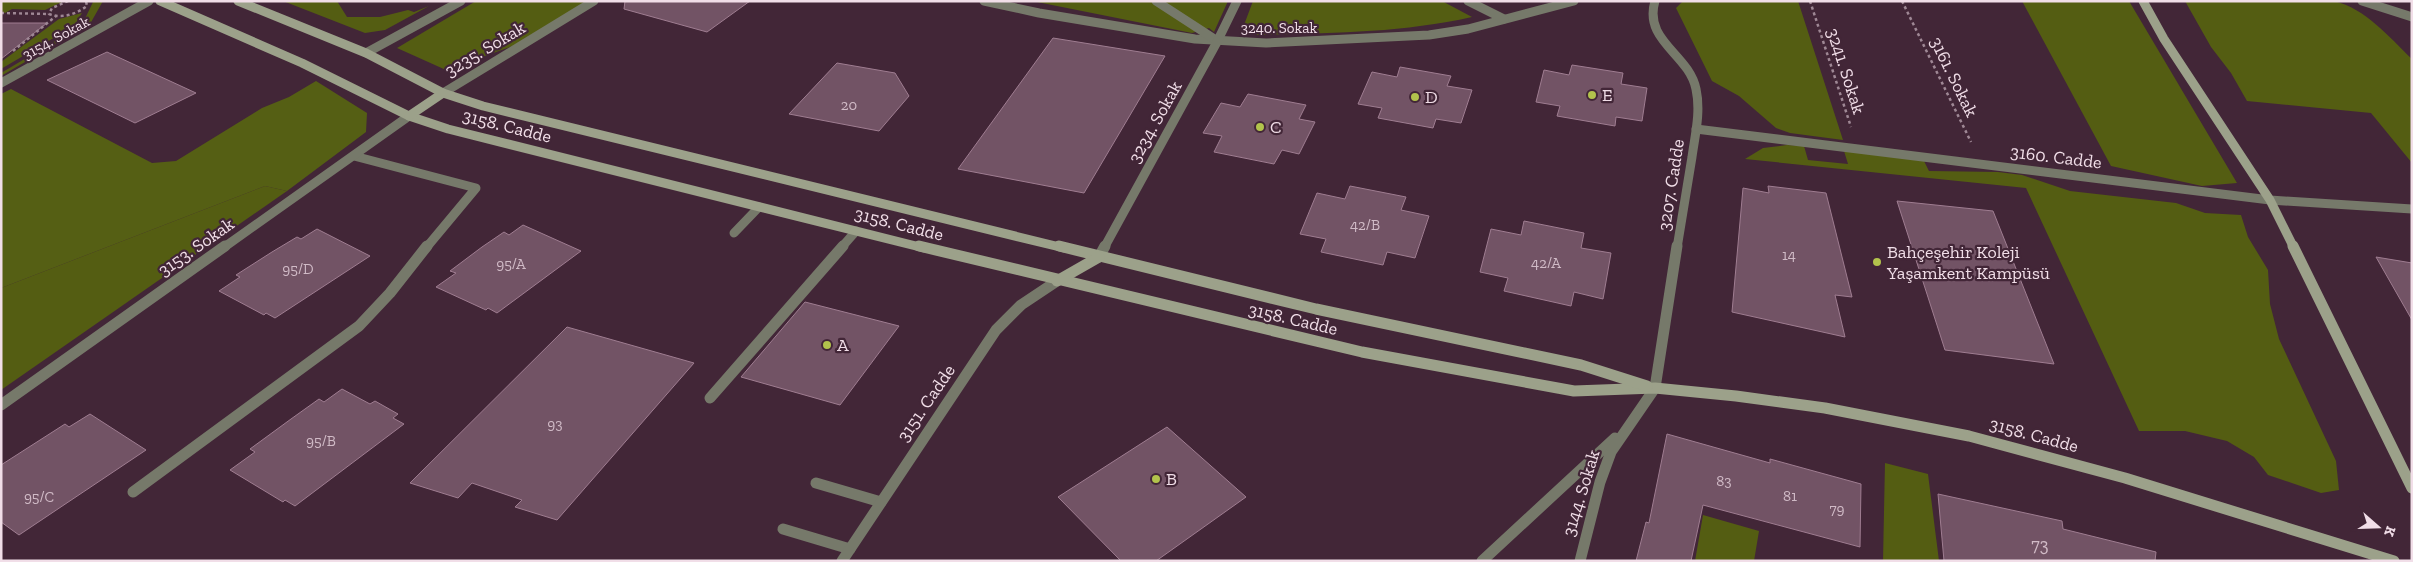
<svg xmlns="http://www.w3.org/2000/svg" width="2413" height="562" font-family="'Zilla Slab',serif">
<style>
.green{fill:#545d12}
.forest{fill:#555f14}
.building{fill:#725365;stroke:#9f7d91}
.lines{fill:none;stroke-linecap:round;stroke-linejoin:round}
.path{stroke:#9f8895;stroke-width:2.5;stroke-dasharray:3 3;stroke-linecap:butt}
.lane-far1{stroke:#76796a;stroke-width:9}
.lane{stroke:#76796a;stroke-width:11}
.street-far1{stroke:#76796a;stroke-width:9}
.street{stroke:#76796a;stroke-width:11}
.secondary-far1{stroke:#9ca18a;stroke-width:9}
.secondary{stroke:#9ca18a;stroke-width:11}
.poi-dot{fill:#b2c34c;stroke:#422637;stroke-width:2}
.labels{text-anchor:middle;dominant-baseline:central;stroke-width:4.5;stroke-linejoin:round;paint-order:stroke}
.far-street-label{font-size:15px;fill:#f1dee8;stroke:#422637}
.number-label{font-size:15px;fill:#d1bbc7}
.street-label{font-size:18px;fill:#f1dee8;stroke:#422637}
.poi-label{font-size:18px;fill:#f1dee8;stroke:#422637;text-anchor:start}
.near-number-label{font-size:18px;fill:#d1bbc7}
</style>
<rect width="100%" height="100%" fill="#422637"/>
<g class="green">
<path d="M1,1H64L45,10L12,9L5,13L1,11Z"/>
<path d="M91,1H103L90,24L1,76V73L82,25L93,2Z"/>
<path d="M283,1H337L347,17H380L408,10L414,12L429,6L385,30L365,33Z"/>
<path d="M476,1H588L513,46L446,70L397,48Z"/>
<path d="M1032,1H1228L1214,32L1209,28L1192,33Z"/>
<path d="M1253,1H1442L1472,17C1401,33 1330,33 1257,35L1244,25Z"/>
<path d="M1683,1H1798L1843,140L1790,133L1776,128L1739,96L1712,81L1676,8Z"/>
<path d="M2022,1H2129L2237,183L2202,186L2111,166Z"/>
<path d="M2185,1H2334C2366,9 2388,36 2412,59V163L2371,113L2247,101L2231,73L2211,47Z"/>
<path d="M82,13L74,26L1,69V62L59,19Z"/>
<path d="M1787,145L1804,146L1808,160L1848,164L1844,151L1924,161L1929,171L1998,172L2022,175L2070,191L2176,203L2205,213L2241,215L2248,237L2268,270L2270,304L2279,339L2336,461L2339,490L2321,493L2268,475L2254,457L2227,441L2185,431H2139L2026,188L1745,159L1763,148Z"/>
<path d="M265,186L287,191L1,390V288Z"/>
<path d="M1885,463L1928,474L1939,561H1883Z"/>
<path d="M1703,515L1759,531L1754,561H1695Z"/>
</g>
<path class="forest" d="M316,81L367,113L366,132L287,191L265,186L1,288V94L11,89L152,163L176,161L262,108L289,97Z"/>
<g class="building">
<path d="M625,1H750L707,32L624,9Z"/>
<path d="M1,23H47L1,59Z"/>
<path d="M1053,38L1165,56L1084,193L958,169Z"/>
<path d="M107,52L196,93L135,123L47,80Z"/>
<path d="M837,63L895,73L909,96L879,131L789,114Z"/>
<path d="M1572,65L1623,73L1621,84L1647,88L1642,121L1616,117L1615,126L1557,116L1560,106L1536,102L1544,70L1569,75Z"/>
<path d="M1400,67L1451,76L1447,86L1472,90L1461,123L1436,119L1433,128L1378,118L1382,108L1358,104L1372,72L1397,77Z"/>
<path d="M1248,94L1306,105L1299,119L1315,122L1299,154L1282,150L1274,164L1214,152L1222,136L1203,133L1221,103L1240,107Z"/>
<path d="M1350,186L1406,197L1401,210L1429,216L1415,258L1387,252L1383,265L1321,252L1326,239L1300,234L1317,193L1345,199Z"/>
<path d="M1768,186L1826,193L1852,297L1835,295L1845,337L1732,312L1743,188L1769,193Z"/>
<path d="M1897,201L1993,211L2054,364L1945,350Z"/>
<path d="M1524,221L1584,233L1581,248L1611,253L1603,299L1574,292L1571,306L1504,291L1508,278L1480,272L1491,229L1521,235Z"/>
<path d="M523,225L581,251L497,313L488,308L486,310L436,287L456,273L450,271L482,247L504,232L509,235Z"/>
<path d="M317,229L370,256L275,318L266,313L264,315L219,291L240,277L236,275L272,252L297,237L301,239Z"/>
<path d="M2376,257L2412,263V320Z"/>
<path d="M805,302L899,326L840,405L741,377Z"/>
<path d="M567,327L694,363L557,520L515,507L522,500L472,483L458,498L410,483Z"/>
<path d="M342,389L370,404L375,401L398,414L393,418L404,424L295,506L285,500L283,502L230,470L255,452L250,449L291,419L319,399L324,402Z"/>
<path d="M90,414L146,450L19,535L1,522V465L65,424L69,427Z"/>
<path d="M1167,427L1246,497L1156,561H1121L1058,497Z"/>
<path d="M1667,434L1770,463V459L1861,484L1860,547L1703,505L1691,561H1636L1646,522L1649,523Z"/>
<path d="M1938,494L2062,521L2063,529L2156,552L2155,561H1944Z"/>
</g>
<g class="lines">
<g class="path">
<path d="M68,1L52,8L49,14C63,19 76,14 87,6L86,1"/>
<path d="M1810,1L1851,127"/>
<path d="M1902,1L1971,142"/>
<path d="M1,13L49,14"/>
<path d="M13,51L56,16"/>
</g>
<g class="lane-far1">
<path d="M354,156L476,188L426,248"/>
<path d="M734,233L759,207"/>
<path d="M841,248L856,231"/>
</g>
<g class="lane">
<path d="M710,398L843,246"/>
<path d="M816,483L881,502"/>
<path d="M133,492L359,326L390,293L427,246"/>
<path d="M783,529L850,549"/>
</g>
<g class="street-far1">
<path d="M984,1L1039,13L1195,39L1266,43L1429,35L1468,29L1574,1"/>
<path d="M1156,1L1216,40"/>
<path d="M1468,1L1504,19"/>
<path d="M1655,1C1643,41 1689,54 1696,89C1701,112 1695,135 1692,157C1687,188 1682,218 1677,248"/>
<path d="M2362,1L2412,17"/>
<path d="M366,53L461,1"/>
<path d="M1,83L149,1"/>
<path d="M443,93L594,1"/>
<path d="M1696,129L2270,200L2412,209"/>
<path d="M223,248L409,116"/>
<path d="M1104,248L1217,42L1237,1"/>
</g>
<g class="street">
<path d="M1099,257L1105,246"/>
<path d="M1,405L225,246"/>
<path d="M842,561L996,330L1021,305L1057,281"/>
<path d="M1482,561L1615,438"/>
<path d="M1580,561L1600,482L1611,452L1655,388L1677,246"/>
</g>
<g class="secondary-far1">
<path d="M160,1L302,63L409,116L448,129L924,248"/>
<path d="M238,1L366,53L443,93L483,106L1064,248"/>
<path d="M2143,1L2164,39L2270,200L2294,248"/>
<path d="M409,116L443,93"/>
</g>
<g class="secondary">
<path d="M919,246L1362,352L1574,391L1655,388L1736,396L1825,408L1969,436L2125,478L2394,561"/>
<path d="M1059,246L1316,309L1581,365L1647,386"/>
<path d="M2293,246L2412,488"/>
<path d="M1057,281L1099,257"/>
</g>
</g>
<g class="poi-dot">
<circle cx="1592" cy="95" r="5"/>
<circle cx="1415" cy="97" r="5"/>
<circle cx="1260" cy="127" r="5"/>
<circle cx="1877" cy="262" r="5"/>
<circle cx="827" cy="345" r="5"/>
<circle cx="1156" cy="479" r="5"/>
</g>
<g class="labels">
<g class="far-street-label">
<text x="1279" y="28">3240. Sokak</text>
<text transform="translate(56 38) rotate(-29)">3154. Sokak</text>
</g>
<g class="number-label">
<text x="849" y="105">20</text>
<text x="1365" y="225">42/B</text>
<text x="1789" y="255">14</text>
<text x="1546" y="263">42/A</text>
<text x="511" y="264">95/A</text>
<text x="298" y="269">95/D</text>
<text x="555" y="424">93</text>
<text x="321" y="441">95/B</text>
<text x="1724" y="481">83</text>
<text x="1790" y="496">81</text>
<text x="39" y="497">95/C</text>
<text x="1837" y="509">79</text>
</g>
<g class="street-label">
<text transform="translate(485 49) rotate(-31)">3235. Sokak</text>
<text transform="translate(1846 71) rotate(72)">3241. Sokak</text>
<text transform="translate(1954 77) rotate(64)">3161. Sokak</text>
<text transform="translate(1155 122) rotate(-61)">3234. Sokak</text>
<text transform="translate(507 126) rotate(14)">3158. Cadde</text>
<text transform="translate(2056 157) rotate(7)">3160. Cadde</text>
<text transform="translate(1671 185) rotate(-81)">3207. Cadde</text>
<text transform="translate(899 224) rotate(14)">3158. Cadde</text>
<text transform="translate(196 247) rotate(-35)">3153. Sokak</text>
<text transform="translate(1293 319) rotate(13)">3158. Cadde</text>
<text transform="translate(926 403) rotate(-56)">3151. Cadde</text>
<text transform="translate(2034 435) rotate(15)">3158. Cadde</text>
<text transform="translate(1581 493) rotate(-73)">3144. Sokak</text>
</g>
<g class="poi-label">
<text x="1602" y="95">E</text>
<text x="1425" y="97">D</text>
<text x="1270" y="127">C</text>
<text x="1887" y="252">Bahçeşehir Koleji<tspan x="1887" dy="21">Yaşamkent Kampüsü</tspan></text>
<text x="837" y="345">A</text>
<text x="1166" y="479">B</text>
</g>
<g class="near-number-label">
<text x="2040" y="545">73</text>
</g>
</g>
<rect width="2413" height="562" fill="none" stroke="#f1dee8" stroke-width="5"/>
<g transform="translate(2378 527) rotate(110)" stroke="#422637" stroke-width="4" paint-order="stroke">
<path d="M0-4L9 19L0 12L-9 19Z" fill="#f1dee8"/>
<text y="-8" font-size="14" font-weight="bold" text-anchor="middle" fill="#f1dee8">K</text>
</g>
</svg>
